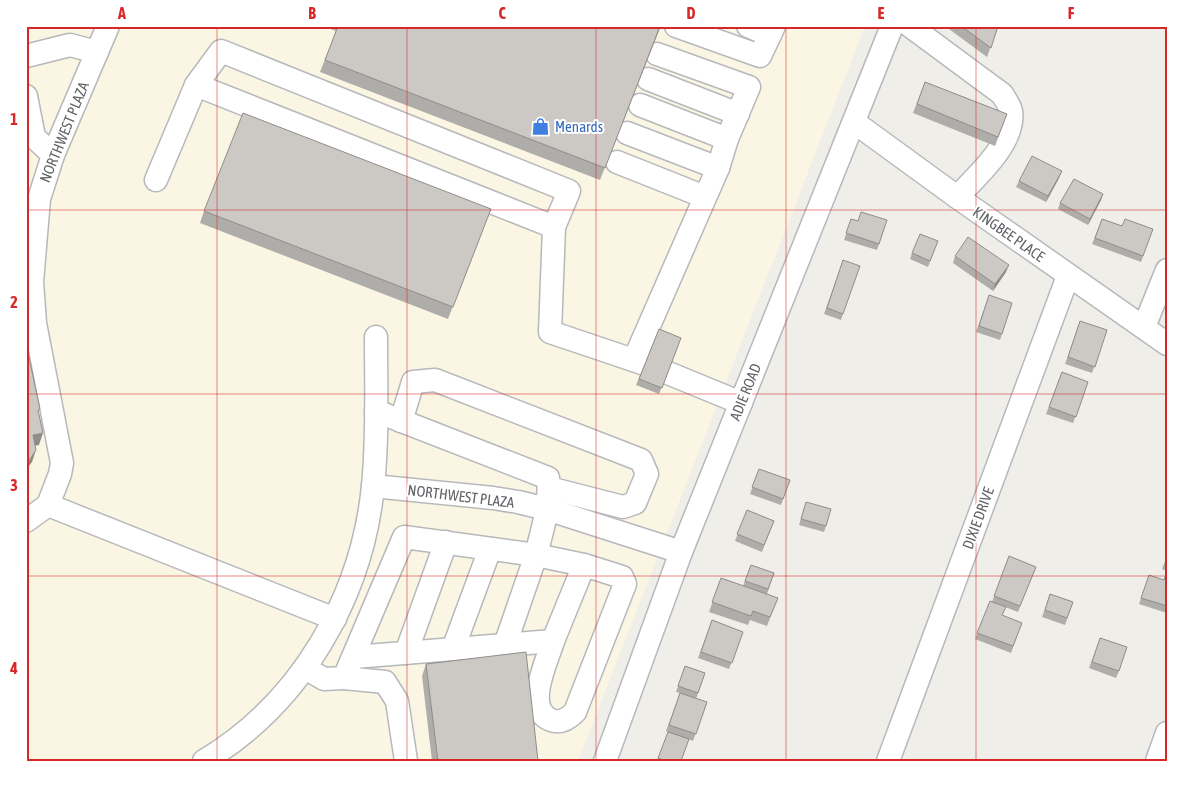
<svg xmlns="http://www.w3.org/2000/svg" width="1193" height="787" font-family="'Asap Condensed',sans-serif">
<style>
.commercial{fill:#fbf5e3}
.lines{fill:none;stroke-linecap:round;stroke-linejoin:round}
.minor-casing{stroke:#b6b8bb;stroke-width:25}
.minor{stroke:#fff;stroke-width:22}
.wall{fill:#afada9}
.shaded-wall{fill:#8f8d8a}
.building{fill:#ccc9c5;stroke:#8f8d8a}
.grid{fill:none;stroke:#d62828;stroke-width:1;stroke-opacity:0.55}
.labels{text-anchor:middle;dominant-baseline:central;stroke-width:4;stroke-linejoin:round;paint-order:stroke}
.shop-label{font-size:15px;fill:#366cbe;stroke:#fff;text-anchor:start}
.street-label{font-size:15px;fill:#606367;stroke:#fff}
.neatline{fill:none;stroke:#d62828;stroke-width:2}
.grid-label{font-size:16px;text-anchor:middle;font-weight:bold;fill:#d62828}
</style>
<rect width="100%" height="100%" fill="#f0eee9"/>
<path class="commercial" d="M26,26H865L578,761H26Z"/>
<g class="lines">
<defs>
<g id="minor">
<path d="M676,26L760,56L774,26"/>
<path d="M748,26L770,35"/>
<path d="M910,26L1002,94C1005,99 1010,106 1011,111C1016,142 976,177 957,197"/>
<path d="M26,56L70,45L97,52"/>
<path d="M648,79L738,114"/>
<path d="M196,85L221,51L569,191L554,227"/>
<path d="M26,96L34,137L53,155"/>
<path d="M640,105L727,139"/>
<path d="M854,122L957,197L1167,344"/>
<path d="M627,133L718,168"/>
<path d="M617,162L705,197"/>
<path d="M156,180L196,85L554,227L550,332L645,364"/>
<path d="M1144,327L1167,270"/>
<path d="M634,360L718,168L727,139L749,87L657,54"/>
<path d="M668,373L741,403"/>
<path d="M401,421L413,382L435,380L641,460L647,474L635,503L623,507L549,488"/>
<path d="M373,486L493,498L518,502L547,509L681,552"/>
<path d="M48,505L335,619"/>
<path d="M26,521L48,505L60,474L62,463L35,323L32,282L39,199L53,155L108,26"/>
<path d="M505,645L536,555L584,565L622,577L625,584L575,712C569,718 561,724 551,720C523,709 547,662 553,641"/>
<path d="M453,649L490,549"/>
<path d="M406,653L446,542"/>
<path d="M354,657L553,641L584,565"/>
<path d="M305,668L324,679L344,678L404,537L536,555C542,530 551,504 548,478L376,411"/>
<path d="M344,678L385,682L397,701L406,761"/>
<path d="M204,761C301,703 362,597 373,486C378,437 376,386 376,337"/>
<path d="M605,761L681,552L892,26"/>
<path d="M888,761L1068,276"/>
<path d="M1157,761L1167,733"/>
</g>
</defs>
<use href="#minor" class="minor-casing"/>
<use href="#minor" class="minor"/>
</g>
<g class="wall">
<path d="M323,26H661L600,180L320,72L336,31Z"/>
<path d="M945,26H998L987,57Z"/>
<path d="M925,82L1007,114L995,146L913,113Z"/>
<path d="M1059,178L1046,202L1016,187L1019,181Z"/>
<path d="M1103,194L1101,200L1088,225L1058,209L1060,203Z"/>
<path d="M204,211L486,221L448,319L200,223Z"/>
<path d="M851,219L858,221L887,220L877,250L844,240Z"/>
<path d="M1102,219L1122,226L1153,229L1141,262L1092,244Z"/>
<path d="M938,241L928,267L910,259L912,253Z"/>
<path d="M955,256L1006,272L993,291L953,263Z"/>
<path d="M843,260V314L841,320L824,314Z"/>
<path d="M989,295L1012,303L1000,340L976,332Z"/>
<path d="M1080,321L1107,330L1092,373L1065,364Z"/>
<path d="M659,329L681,338L659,394L636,385Z"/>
<path d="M1062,372L1088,382L1073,423L1046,414Z"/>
<path d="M759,469L790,480L781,505L750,494Z"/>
<path d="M806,502L826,526L824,532L799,525Z"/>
<path d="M747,510L774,521L762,552L735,541Z"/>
<path d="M1009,556L1036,567L1018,612L1005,607L1002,615L1022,623L1011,653L975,639L990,601L992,602Z"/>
<path d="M1167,556V571L1162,569Z"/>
<path d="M751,565L774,573L767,594L778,598L767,626L750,620L748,625L709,612L721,578L743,586Z"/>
<path d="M1167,574V613L1139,604L1149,575L1164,580Z"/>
<path d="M1050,594L1073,602L1065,625L1042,617Z"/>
<path d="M712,620L743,632L729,669L698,658Z"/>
<path d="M1100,638L1119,671L1116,678L1089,668Z"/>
<path d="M426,664L538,761H432L422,676Z"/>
<path d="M685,666L705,673L696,699L707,702L693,741L677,735L681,761H657L668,732L666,731L680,693L676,692Z"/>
</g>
<g class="shaded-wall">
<path d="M1062,171L1059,178L1046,202L1048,196Z"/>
<path d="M1103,194L1101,200L1088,225L1090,219Z"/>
<path d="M1009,265L1006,272L993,291L995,284Z"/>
<path d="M43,433L39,445L28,447L33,435Z"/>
<path d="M36,450L32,462L26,470V465Z"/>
</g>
<g class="building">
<path d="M338,26H660L605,168L325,60Z"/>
<path d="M961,26H998L991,48Z"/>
<path d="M925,82L1007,114L998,137L917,104Z"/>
<path d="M243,113L491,209L453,307L204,211Z"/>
<path d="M1032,156L1062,171L1048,196L1019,181Z"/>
<path d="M1074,179L1103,194L1090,219L1060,203Z"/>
<path d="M861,212L887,220L879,244L846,233L851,219L858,221Z"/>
<path d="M1102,219L1122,226L1125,219L1153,229L1143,256L1095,238Z"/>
<path d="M920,234L938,241L930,261L912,253Z"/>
<path d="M968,237L1009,265L995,284L955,256Z"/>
<path d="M843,260L860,266L843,314L827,308Z"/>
<path d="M989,295L1012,303L1002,334L979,326Z"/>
<path d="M1080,321L1107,330L1095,367L1068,357Z"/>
<path d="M659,329L681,338L662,388L639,379Z"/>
<path d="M27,348L40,409L38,410L43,433L33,435L36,450L26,465Z"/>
<path d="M1062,372L1088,382L1076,417L1049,407Z"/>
<path d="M759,469L790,480L783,499L752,487Z"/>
<path d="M806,502L831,509L826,526L801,519Z"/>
<path d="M747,510L774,521L764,545L737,534Z"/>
<path d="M1009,556L1036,567L1020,606L994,596Z"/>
<path d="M751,565L774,573L768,589L745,581Z"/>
<path d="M1166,574L1167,606L1141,598L1149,575L1164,580Z"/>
<path d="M721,578L778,598L770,617L753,611L751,616L712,602Z"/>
<path d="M1050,594L1073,602L1067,618L1045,610Z"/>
<path d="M990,601L1006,607L1002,615L1022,623L1013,646L977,633Z"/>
<path d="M712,620L743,632L732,663L701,652Z"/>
<path d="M1100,638L1127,647L1119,671L1092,662Z"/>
<path d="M526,652L538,761H438L426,664Z"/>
<path d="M685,666L705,673L698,693L678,686Z"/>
<path d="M680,693L707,702L696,734L669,725Z"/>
<path d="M668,732L689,739L681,761H665L658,758Z"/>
</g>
<path class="grid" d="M217,26V761M407,26V761M596,26V761M786,26V761M976,26V761M26,210H1167M26,394H1167M26,576H1167"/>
<defs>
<symbol id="shop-bare" viewBox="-9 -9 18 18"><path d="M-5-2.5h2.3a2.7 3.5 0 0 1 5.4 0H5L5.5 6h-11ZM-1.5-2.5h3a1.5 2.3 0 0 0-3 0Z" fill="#3f7fe0" stroke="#fff" stroke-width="2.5" paint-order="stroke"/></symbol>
</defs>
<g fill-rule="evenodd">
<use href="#shop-bare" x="528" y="114" width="25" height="25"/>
</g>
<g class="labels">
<g class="shop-label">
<text x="555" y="126">Menards</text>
</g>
<g class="street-label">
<text transform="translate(64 132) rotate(-68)">NORTHWEST PLAZA</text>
<text transform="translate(1009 234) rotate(35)">KINGBEE PLACE</text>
<text transform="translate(745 392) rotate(-68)">ADIE ROAD</text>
<text transform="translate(461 496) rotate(7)">NORTHWEST PLAZA</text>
<text transform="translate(978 518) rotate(-70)">DIXIE DRIVE</text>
</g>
</g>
<rect width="1193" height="787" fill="none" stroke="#ffffff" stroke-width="55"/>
<rect x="28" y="28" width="1138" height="732" class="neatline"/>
<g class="grid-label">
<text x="122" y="19">A</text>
<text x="312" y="19">B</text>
<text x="502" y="19">C</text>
<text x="691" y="19">D</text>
<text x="881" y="19">E</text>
<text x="1071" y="19">F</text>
<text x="14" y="125">1</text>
<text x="14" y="308">2</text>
<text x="14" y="491">3</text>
<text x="14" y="674">4</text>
</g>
</svg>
